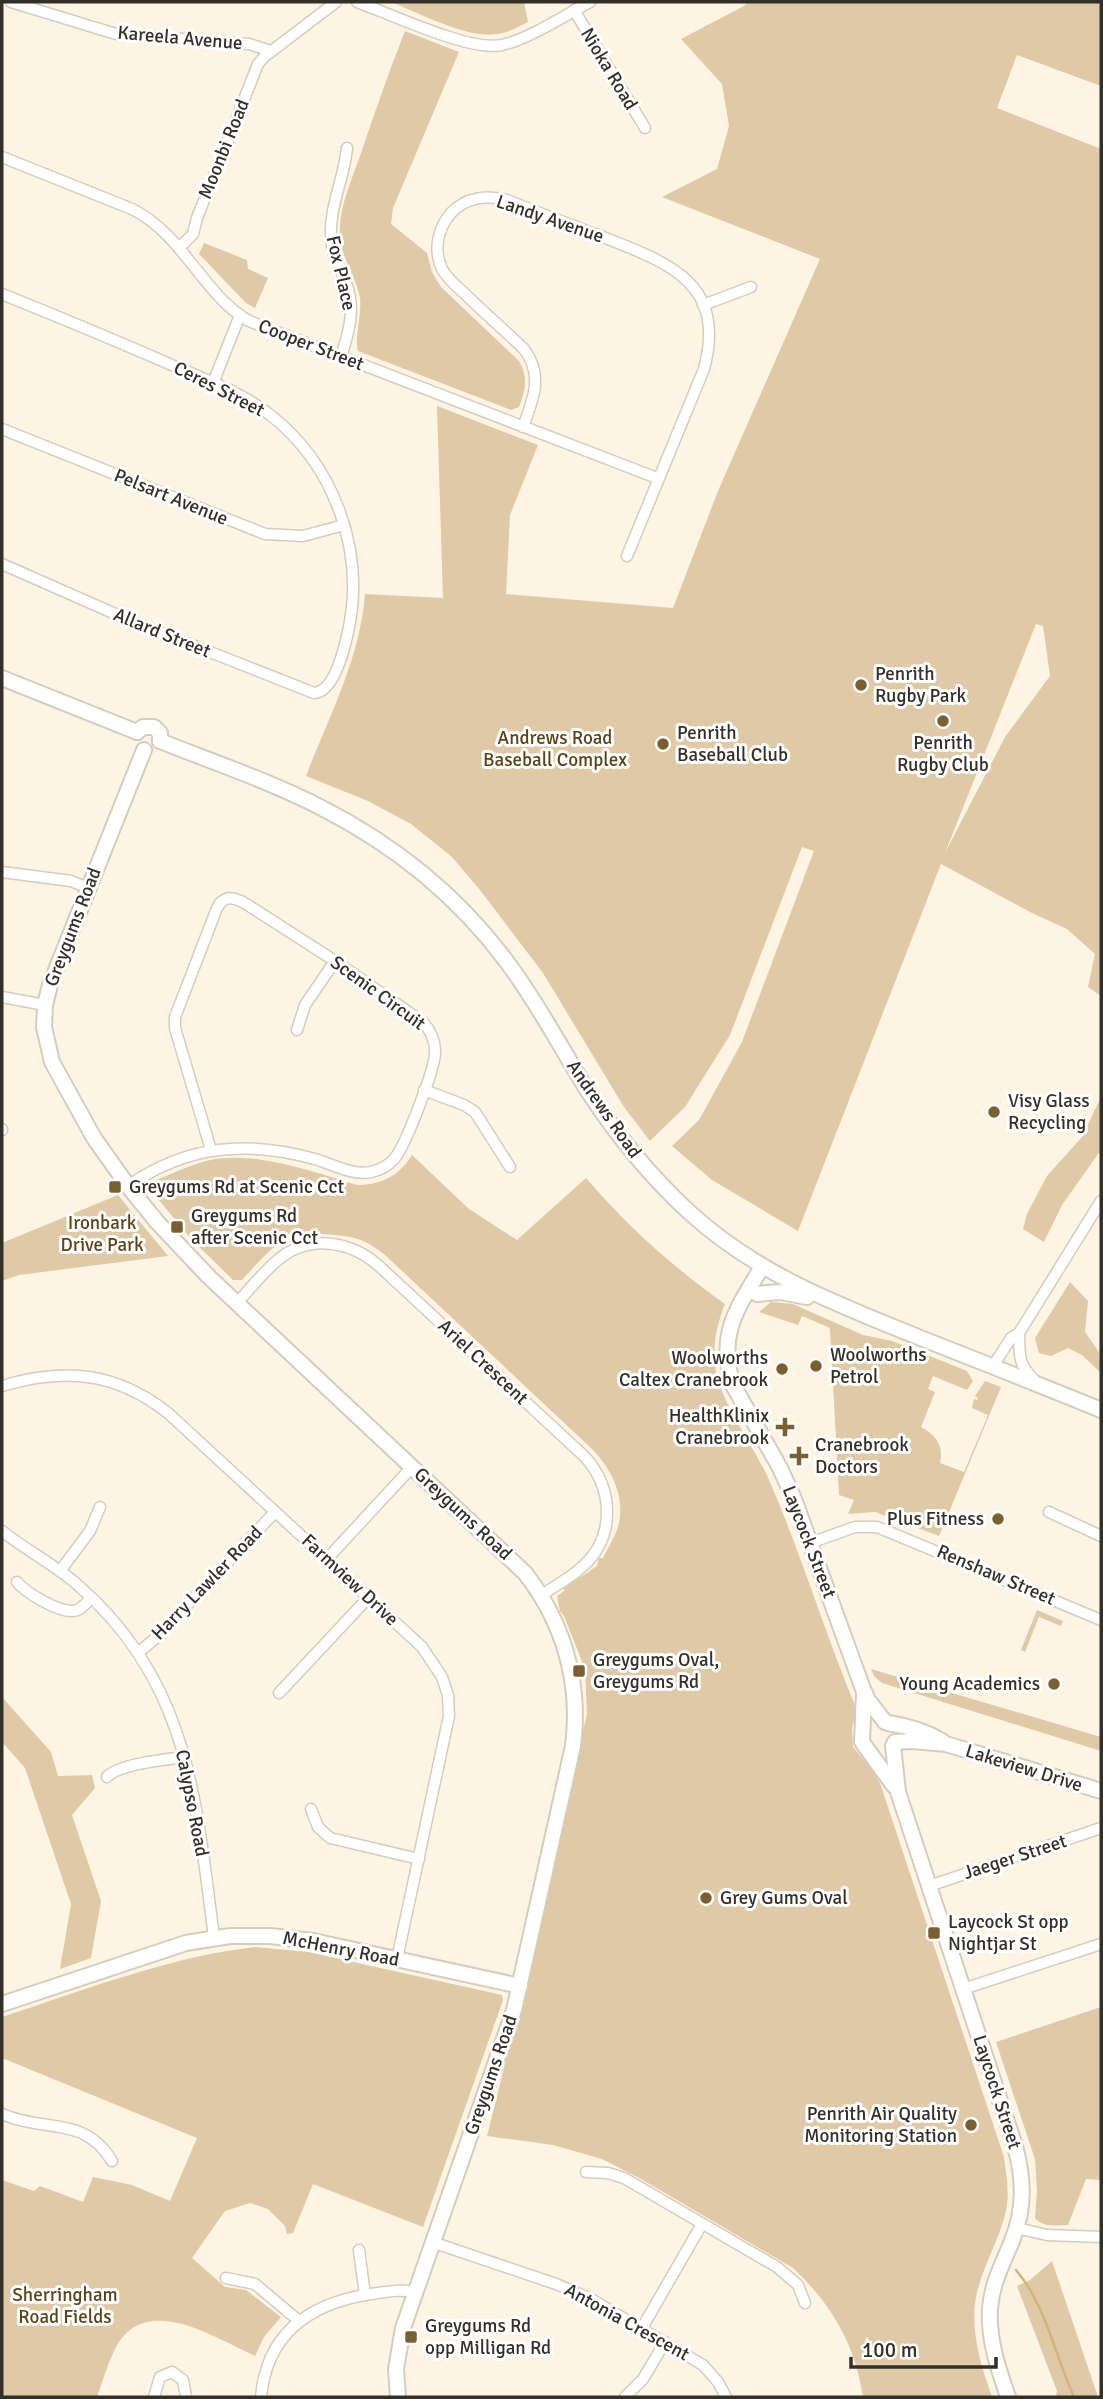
<svg xmlns="http://www.w3.org/2000/svg" width="1103" height="2399" font-family="Signika,sans-serif">
<style>
.green{fill:#dfc9a6;fill-rule:evenodd}
.lines{fill:none;stroke-linecap:round;stroke-linejoin:round}
.stream{stroke:#d5b27a;stroke-width:2.5}
.street-casing{stroke:#d6ccbd;stroke-width:13}
.secondary-casing{stroke:#d6ccbd;stroke-width:18}
.street{stroke:#fff;stroke-width:10}
.secondary{stroke:#fff;stroke-width:14}
.poi-dot{fill:#7a5f31;stroke:#fff;stroke-width:2.5}
.labels{text-anchor:middle;dominant-baseline:central;stroke-width:6;stroke-linejoin:round;paint-order:stroke}
.street-label{font-size:19px;fill:#332f29;stroke:#fff}
.poi-label{font-size:19px;fill:#332f29;stroke:#fff;text-anchor:start}
.park-label{font-size:19px;fill:#5b4317;stroke:#fff}
</style>
<rect width="100%" height="100%" fill="#fef4e4"/>
<g class="green">
<path d="M391,2H524L528,22C518,27 508,33 497,34C467,39 419,13 391,2Z"/>
<path d="M748,2H1101V86L1017,55L997,108L1101,149V996L1088,987L1095,954L1067,929L1032,913L941,864L798,1231L712,1180L672,1146L699,1120L742,1042L814,851L802,847L730,1035L685,1107L650,1141L624,1107L543,973L480,890L452,857L411,824L368,801L306,776C329,716 360,659 365,594L443,598L437,406L538,445L510,515L506,594L673,608L718,491L820,259L662,197L717,169L729,126L722,84L681,39L744,6ZM1036,624L1043,626L1050,676L1005,737L945,853Z"/>
<path d="M405,31L459,52L393,208L391,224L427,253L432,272L441,287L519,361C529,378 525,391 519,407L511,410L358,351C354,340 362,315 360,298C356,277 342,259 340,237C338,208 352,180 361,153C375,112 389,71 405,31Z"/>
<path d="M204,243L247,260L248,269L268,278L255,308L246,303L199,254Z"/>
<path d="M1101,1097V1150L1062,1205L1044,1242L1023,1229L1027,1214L1047,1176L1082,1137Z"/>
<path d="M412,1155L469,1209L517,1240L586,1178C628,1227 673,1267 725,1304C716,1326 712,1348 716,1372C724,1409 755,1447 770,1482C801,1554 824,1630 854,1703L856,1713L852,1728L853,1747L870,1767L880,1783L1004,2157C1006,2175 1010,2193 1006,2211C999,2241 982,2267 976,2297C970,2332 981,2365 992,2397H863C855,2344 832,2305 793,2268L641,2179L602,2159L553,2145L487,2136L523,1992L587,1714L585,1669L564,1616L560,1611L557,1596L564,1591V1588L597,1566L599,1558H603C608,1547 617,1534 619,1523C625,1494 610,1467 591,1448L385,1255C367,1241 358,1237 335,1235C284,1230 275,1244 242,1280H233L192,1240L153,1193L154,1181C171,1174 188,1166 206,1161C251,1149 313,1172 357,1185C381,1185 399,1176 412,1155Z"/>
<path d="M118,1195L168,1256L19,1275L2,1281V1243Z"/>
<path d="M1070,1282L1088,1301L1085,1332L1099,1352L1101,1373L1082,1355L1068,1348L1051,1356L1039,1353L1035,1338Z"/>
<path d="M771,1302L793,1304L863,1335L892,1341L967,1371L973,1381L967,1390L933,1376L928,1389L935,1392L921,1427C936,1435 944,1446 940,1463L964,1472L988,1415L972,1408L974,1399L977,1400L978,1398L975,1396L985,1381L1001,1387L939,1536L875,1512L848,1514L854,1500L839,1495L830,1328L802,1316L798,1325L759,1312Z"/>
<path d="M1037,1610L1063,1621L1061,1626L1039,1617L1025,1652L1021,1650Z"/>
<path d="M871,1669L1101,1737V1751L882,1683L874,1676Z"/>
<path d="M2,1697L51,1752L58,1776L92,1775L95,1788L72,1815L101,1901L91,1958L60,1969L71,1904L25,1768L2,1742Z"/>
<path d="M255,1947L308,1952L502,1995L503,2000L423,2227L313,2184L293,2233L287,2234L285,2226L268,2209L250,2203L225,2211L192,2258L225,2287L246,2290L281,2317L264,2337L255,2356C215,2338 146,2292 116,2347C108,2362 103,2381 97,2397H2V2180L34,2191L40,2186L83,2202L93,2177L132,2185L170,2201L197,2138L2,2058V2017C85,1990 168,1957 255,1947Z"/>
<path d="M1101,2007V2180L1086,2179L1068,2225C1057,2225 1043,2228 1035,2218L1037,2191L1035,2159L996,2042Z"/>
<path d="M1052,2261L1098,2397H1056L1057,2391L1017,2286L1030,2280Z"/>
</g>
<g class="lines">
<path class="stream" d="M1016,2270C1046,2305 1055,2356 1074,2397"/>
<defs>
<g id="street">
<path d="M11,2L116,34L249,44L271,51"/>
<path d="M357,2C391,14 470,52 502,45C529,39 565,15 590,2"/>
<path d="M574,10L645,128"/>
<path d="M2,157L132,209C183,234 204,296 249,321L657,478"/>
<path d="M179,248L193,234L197,218L258,64L264,57L336,2"/>
<path d="M2,294C59,317 117,341 174,366C206,380 241,392 269,414C334,464 366,551 348,632C344,650 334,692 314,693L129,620L2,564"/>
<path d="M703,305L751,287"/>
<path d="M341,357C349,331 356,309 346,283C340,268 332,255 331,238C329,207 344,179 347,148"/>
<path d="M213,383L240,315"/>
<path d="M523,427C533,399 544,376 524,349C505,331 486,314 468,297C459,288 448,280 442,269C433,250 438,228 451,213C466,197 487,195 507,200C539,213 571,225 603,237C669,263 727,283 704,369L627,556"/>
<path d="M2,429L265,534L303,536L344,525"/>
<path d="M2,872L71,881L88,888"/>
<path d="M2,997L45,1005"/>
<path d="M297,1030L305,1005L335,961"/>
<path d="M424,1090L464,1105L475,1112L510,1167"/>
<path d="M2,1130V1129"/>
<path d="M128,1186C187,1145 247,1140 315,1159C332,1164 353,1176 371,1172C380,1170 388,1166 394,1159C405,1147 436,1067 435,1051C435,1039 430,1030 423,1022L335,961L243,902C232,897 224,895 217,908L175,1017V1028L211,1150"/>
<path d="M237,1303C250,1289 263,1272 279,1259C310,1234 351,1241 379,1266L584,1456C614,1488 616,1537 582,1567C570,1578 555,1586 542,1595"/>
<path d="M1019,1333C1020,1356 1017,1362 1034,1380"/>
<path d="M993,1366L1011,1338L1019,1333L1101,1201"/>
<path d="M2,1386C64,1367 116,1372 168,1413L422,1647L442,1677L448,1695L449,1716L397,1959"/>
<path d="M1049,1512L1101,1536"/>
<path d="M2,1531C27,1551 56,1565 80,1587C190,1684 196,1802 214,1937"/>
<path d="M810,1543L855,1527H877L1101,1620"/>
<path d="M327,1559L412,1467"/>
<path d="M60,1571L90,1531L100,1507"/>
<path d="M17,1582C26,1593 58,1612 73,1611C80,1611 86,1603 91,1598"/>
<path d="M138,1653L158,1636L275,1512"/>
<path d="M279,1693L368,1598"/>
<path d="M107,1777C118,1764 168,1759 186,1757"/>
<path d="M311,1809L318,1827L330,1838L419,1859"/>
<path d="M929,1886L1101,1828"/>
<path d="M963,1989L1101,1944"/>
<path d="M2,2114C45,2133 84,2115 112,2161"/>
<path d="M586,2172L608,2173L624,2178L777,2267L798,2285L805,2303"/>
<path d="M1017,2228L1047,2235L1101,2237"/>
<path d="M432,2242L556,2284L591,2299L703,2365L718,2382L726,2397"/>
<path d="M359,2250L365,2295"/>
<path d="M226,2278L255,2284L299,2321"/>
<path d="M642,2328L702,2224"/>
<path d="M154,2397L160,2377L172,2372L183,2380L186,2397"/>
<path d="M261,2397C267,2332 311,2303 371,2294C386,2292 399,2289 415,2292"/>
<path d="M625,2397L643,2379L665,2342"/>
</g>
<g id="secondary">
<path d="M2,678L137,732"/>
<path d="M137,732L143,727H154L160,733V741"/>
<path d="M160,741C213,762 269,781 320,807C393,844 458,896 507,962C537,1002 560,1046 586,1088C615,1133 650,1176 689,1212C757,1274 834,1303 918,1337C979,1361 1040,1385 1101,1410"/>
<path d="M144,750L50,985L45,1005L44,1027L52,1062L94,1138L128,1186L157,1222L209,1277L525,1573C564,1623 581,1683 573,1746L514,2010L403,2328L396,2369L398,2397"/>
<path d="M762,1267C737,1308 717,1335 733,1385L780,1468L794,1499L863,1689L868,1700L885,1722"/>
<path d="M757,1294L780,1292L807,1297"/>
<path d="M864,1694L862,1742L894,1786"/>
<path d="M888,1723C908,1726 925,1731 942,1741"/>
<path d="M895,1742L912,1741L946,1744L1101,1791"/>
<path d="M893,1746L898,1792L1015,2146C1024,2179 1025,2209 1012,2241C1003,2263 992,2283 990,2308C988,2339 998,2368 1008,2397"/>
<path d="M2,2004L186,1943L230,1936H270L313,1941L520,1986"/>
</g>
</defs>
<use href="#street" class="street-casing"/>
<use href="#secondary" class="secondary-casing"/>
<use href="#street" class="street"/>
<use href="#secondary" class="secondary"/>
</g>
<g class="poi-dot">
<circle cx="861" cy="685" r="7"/>
<circle cx="943" cy="721" r="7"/>
<circle cx="663" cy="744" r="7"/>
<circle cx="994" cy="1112" r="7"/>
<rect x="108" y="1180" width="14" height="14" rx="3.5"/>
<rect x="170" y="1220" width="14" height="14" rx="3.5"/>
<circle cx="816" cy="1366" r="7"/>
<circle cx="782" cy="1369" r="7"/>
<path d="M781.5 1416.5h7v7h7v7h-7v7h-7v-7h-7v-7h7z"/>
<path d="M795.5 1445.5h7v7h7v7h-7v7h-7v-7h-7v-7h7z"/>
<circle cx="998" cy="1519" r="7"/>
<rect x="572" y="1664" width="14" height="14" rx="3.5"/>
<circle cx="1054" cy="1684" r="7"/>
<circle cx="706" cy="1898" r="7"/>
<rect x="927" y="1926" width="14" height="14" rx="3.5"/>
<circle cx="971" cy="2125" r="7"/>
<rect x="404" y="2330" width="14" height="14" rx="3.5"/>
</g>
<g class="labels">
<g class="street-label">
<text transform="translate(180 38) rotate(5)">Kareela Avenue</text>
<text transform="translate(609 69) rotate(59)">Nioka Road</text>
<text transform="translate(224 149) rotate(-68)">Moonbi Road</text>
<text transform="translate(550 219) rotate(19)">Landy Avenue</text>
<text transform="translate(341 273) rotate(77)">Fox Place</text>
<text transform="translate(311 345) rotate(21)">Cooper Street</text>
<text transform="translate(219 389) rotate(27)">Ceres Street</text>
<text transform="translate(171 497) rotate(22)">Pelsart Avenue</text>
<text transform="translate(162 633) rotate(22)">Allard Street</text>
<text transform="translate(73 927) rotate(-69)">Greygums Road</text>
<text transform="translate(378 993) rotate(36)">Scenic Circuit</text>
<text transform="translate(604 1109) rotate(55)">Andrews Road</text>
<text transform="translate(483 1362) rotate(43)">Ariel Crescent</text>
<text transform="translate(463 1514) rotate(43)">Greygums Road</text>
<text transform="translate(809 1542) rotate(69)">Laycock Street</text>
<text transform="translate(996 1575) rotate(23)">Renshaw Street</text>
<text transform="translate(350 1580) rotate(43)">Farmview Drive</text>
<text transform="translate(207 1583) rotate(-46)">Harry Lawler Road</text>
<text transform="translate(1024 1768) rotate(17)">Lakeview Drive</text>
<text transform="translate(192 1803) rotate(79)">Calypso Road</text>
<text transform="translate(1015 1857) rotate(-18)">Jaeger Street</text>
<text transform="translate(341 1949) rotate(11)">McHenry Road</text>
<text transform="translate(491 2075) rotate(-71)">Greygums Road</text>
<text transform="translate(997 2092) rotate(72)">Laycock Street</text>
<text transform="translate(627 2322) rotate(29)">Antonia Crescent</text>
</g>
<g class="poi-label">
<text x="875" y="674">Penrith<tspan x="875" dy="22">Rugby Park</tspan></text>
<text x="677" y="733">Penrith<tspan x="677" dy="22">Baseball Club</tspan></text>
<text x="943" y="743" text-anchor="middle">Penrith<tspan x="943" dy="22">Rugby Club</tspan></text>
<text x="1008" y="1101">Visy Glass<tspan x="1008" dy="22">Recycling</tspan></text>
<text x="129" y="1187">Greygums Rd at Scenic Cct</text>
<text x="191" y="1216">Greygums Rd<tspan x="191" dy="22">after Scenic Cct</tspan></text>
<text x="830" y="1355">Woolworths<tspan x="830" dy="22">Petrol</tspan></text>
<text x="768" y="1358" text-anchor="end">Woolworths<tspan x="768" dy="22">Caltex Cranebrook</tspan></text>
<text x="769" y="1416" text-anchor="end">HealthKlinix<tspan x="769" dy="22">Cranebrook</tspan></text>
<text x="815" y="1445">Cranebrook<tspan x="815" dy="22">Doctors</tspan></text>
<text x="984" y="1519" text-anchor="end">Plus Fitness</text>
<text x="593" y="1660">Greygums Oval,<tspan x="593" dy="22">Greygums Rd</tspan></text>
<text x="1040" y="1684" text-anchor="end">Young Academics</text>
<text x="720" y="1898">Grey Gums Oval</text>
<text x="948" y="1922">Laycock St opp<tspan x="948" dy="22">Nightjar St</tspan></text>
<text x="957" y="2114" text-anchor="end">Penrith Air Quality<tspan x="957" dy="22">Monitoring Station</tspan></text>
<text x="425" y="2326">Greygums Rd<tspan x="425" dy="22">opp Milligan Rd</tspan></text>
</g>
<g class="park-label">
<text x="555" y="738">Andrews Road<tspan x="555" dy="22">Baseball Complex</tspan></text>
<text x="102" y="1223">Ironbark<tspan x="102" dy="22">Drive Park</tspan></text>
<text x="65" y="2295">Sherringham<tspan x="65" dy="22">Road Fields</tspan></text>
</g>
</g>
<rect width="1103" height="2399" fill="none" stroke="#332f29" stroke-width="7"/>
<path d="M851 2357v10h145v-10" fill="none" stroke="#332f29" stroke-width="3.5"/>
<text x="862" y="2357" font-size="21" fill="#332f29" stroke="#ffffff" stroke-width="5" paint-order="stroke">100 m</text>
</svg>
